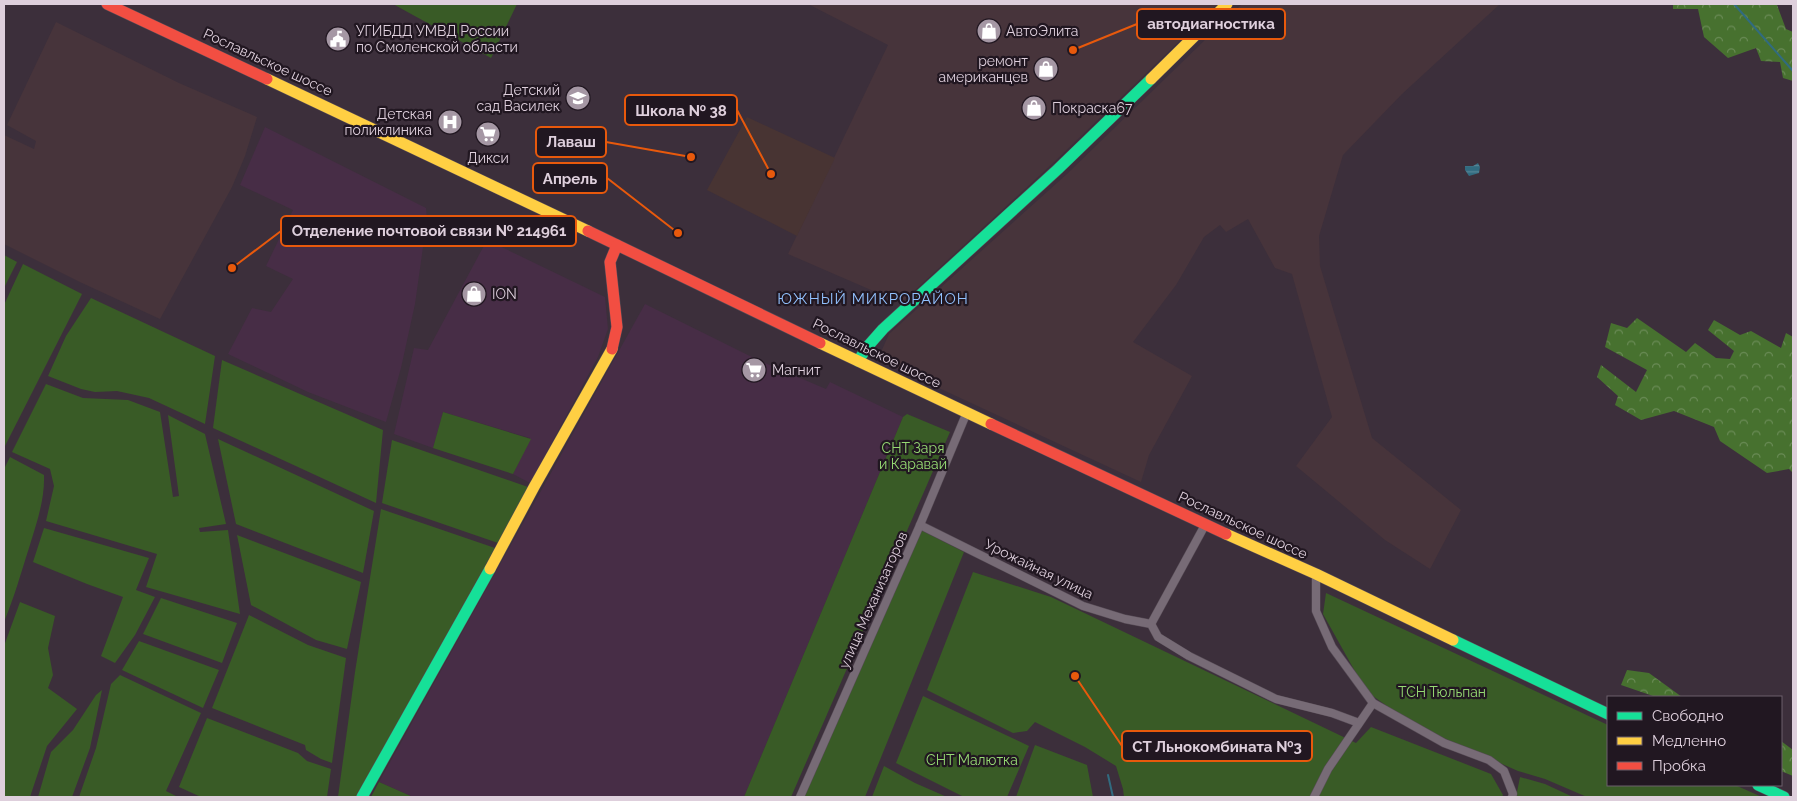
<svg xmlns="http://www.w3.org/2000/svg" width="1797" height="801" font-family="Raleway,sans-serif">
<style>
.built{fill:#472d46}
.industrial{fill:#47343b}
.education{fill:#483433}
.forest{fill:url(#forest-crowns)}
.green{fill:#395b26}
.water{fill:url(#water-rules)}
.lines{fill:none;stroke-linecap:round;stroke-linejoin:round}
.stream{stroke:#316b80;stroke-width:2}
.street-casing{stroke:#574c56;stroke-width:9}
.fast-casing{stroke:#574c56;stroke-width:12}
.slow-casing{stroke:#574c56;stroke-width:12}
.jam-casing{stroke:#574c56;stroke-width:12}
.street{stroke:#776b76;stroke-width:8}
.fast{stroke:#16e098;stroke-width:11}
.slow{stroke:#ffcf43;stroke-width:11}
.jam{stroke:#f24e42;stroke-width:11}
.labels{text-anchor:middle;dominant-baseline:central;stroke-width:4.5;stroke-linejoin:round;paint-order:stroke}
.poi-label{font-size:14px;fill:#decfdc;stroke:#211721;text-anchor:start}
.street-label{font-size:14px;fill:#decfdc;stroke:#211721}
.park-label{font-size:14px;fill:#96da73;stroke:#211721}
.neighbourhood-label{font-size:15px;letter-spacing:1px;fill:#92c1fe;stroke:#211721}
.leader{fill:none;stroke:#e8590c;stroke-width:2}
.callout-dot{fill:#e8590c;stroke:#211721;stroke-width:2}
.callout{fill:#211721;stroke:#e8590c;stroke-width:2}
.callout-label{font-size:15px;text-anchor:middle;font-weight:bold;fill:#decfdc}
</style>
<defs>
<pattern id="forest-crowns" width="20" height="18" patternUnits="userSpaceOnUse" patternTransform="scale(1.25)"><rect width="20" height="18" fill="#47712f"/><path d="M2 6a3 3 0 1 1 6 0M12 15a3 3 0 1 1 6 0" fill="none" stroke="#6a8b56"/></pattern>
<pattern id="water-rules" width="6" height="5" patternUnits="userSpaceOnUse" patternTransform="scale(1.25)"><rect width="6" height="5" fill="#316b80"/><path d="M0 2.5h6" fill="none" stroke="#588697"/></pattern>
</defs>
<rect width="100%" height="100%" fill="#3c2f3b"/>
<g class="built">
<path d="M265,127L426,208L427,219L415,304L401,368L386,422L308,392L228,354L252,308L271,312L293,279L266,266L293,210L240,185Z"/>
<path d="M487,240L605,297L608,329L598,357L530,483L513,474L530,438L443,412L433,448L394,434L414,348L428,350Z"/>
<path d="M645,304L758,360L826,389L830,382L903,417L744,797H413L379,782Z"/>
</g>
<g class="industrial">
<path d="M808,4H1218L1052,164L901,303L788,254L888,45Z"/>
<path d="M1242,4H1500L1402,94L1343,155L1319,236L1320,266L1372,438L1461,510L1430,569L1385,540L1296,466L1332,417L1292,274L1275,268L1248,219L1226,232L1220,225L1204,237L1176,285L1133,342L1192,376L1149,455L1141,482L885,363L881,352L889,334L1067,174Z"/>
<path d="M56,22L179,83L257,117L245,156L232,187L160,319L82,283L4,244V135L34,149L36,141L7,125Z"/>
</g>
<path class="education" d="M747,117L835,158L797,236L707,190Z"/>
<g class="forest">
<path d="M1673,4H1778L1777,5L1786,29L1793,32V81L1783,78L1780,62L1761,61L1756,48L1728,58L1704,37L1698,9H1673Z"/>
<path d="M1637,318L1686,352L1695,343L1716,358L1730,359L1734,351L1708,330L1714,320L1740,335L1751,331L1781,348L1786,333L1793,337V473L1789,469L1767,473L1720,441L1714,427L1674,411L1641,420L1615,405L1618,396L1597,377L1601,365L1636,392L1647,370L1605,347L1611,323L1627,328Z"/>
<path d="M1627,670L1649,673L1682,697H1656L1621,685Z"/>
<path d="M1781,741L1793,750V776L1781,771Z"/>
</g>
<g class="green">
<path d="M393,4H517L491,58Z"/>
<path d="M4,255L17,262L4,288Z"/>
<path d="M23,264L82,294L5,446L4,305Z"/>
<path d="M91,298L215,356L205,424L149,398L117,391L95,392L81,389L48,376L66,336Z"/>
<path d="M222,360L383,430L376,503L213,428Z"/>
<path d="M46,384L83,398L128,400L160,412L173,497L179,496L168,415L205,434L226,524L199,528L200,532L228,530L240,614L146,587L157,554L46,521L54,486L50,469L12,452Z"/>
<path d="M443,412L531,439L513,474L433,448Z"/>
<path d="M907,414L950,432L791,797H744L903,417Z"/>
<path d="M218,439L374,511L363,573L236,524Z"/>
<path d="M392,440L528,487L498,543L382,503Z"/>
<path d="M10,457L44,475C45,500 36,525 29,548C21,573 14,598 4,622V469Z"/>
<path d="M381,509L495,548L356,797H338L355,672Z"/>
<path d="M44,528L149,558L136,590L155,597L135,635L115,663L101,656L123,597L87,584L33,562Z"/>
<path d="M917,528L964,552L865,797H801Z"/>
<path d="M237,535L361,582L347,649L316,640L251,605Z"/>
<path d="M973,572L1051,597L1356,743L1371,727L1491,774L1503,795L1502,797H1124L1123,789L1116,766L1085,747L1035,722L1027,731L1013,733L927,690Z"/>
<path d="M1326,593L1608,725V785H1735L1762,797H1587L1545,779L1518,771L1412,724L1366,691L1323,614Z"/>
<path d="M161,598L237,623L222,663L143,634Z"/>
<path d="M20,602L55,616L48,648L53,675L48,688L77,709L47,746L30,797H4V646Z"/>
<path d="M249,615L308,645L346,658L332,763L321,759L306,750L305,745L212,708Z"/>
<path d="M139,641L219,670L203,708L122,670Z"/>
<path d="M120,675L201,713L166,791L178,797H79L96,748L111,684Z"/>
<path d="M102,690L90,748L72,797H38L51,752L73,730L96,695Z"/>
<path d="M923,696L1029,746L1007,797H964L896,763Z"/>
<path d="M207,718L298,753L307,761L331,769L327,797H201L179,787Z"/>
<path d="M1035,745L1087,765L1093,797H1016Z"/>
<path d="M884,766L915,783L947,797H872Z"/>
<path d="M1520,777L1545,784L1573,797H1516Z"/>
<path d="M379,782L413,797H371Z"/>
</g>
<path class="water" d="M1478,163L1480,167L1479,173L1469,176L1465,170V166H1473Z"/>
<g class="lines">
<g class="stream">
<path d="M1734,4L1793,71"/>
<path d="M1108,775L1113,797"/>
</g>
<defs>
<g id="street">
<path d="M920,525L1083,606L1125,619L1151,624L1158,637L1189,656L1276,699L1332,713L1359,723"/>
<path d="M1316,574V611L1332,647L1373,703L1444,743L1489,760L1504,771L1513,794L1512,797"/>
<path d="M1151,624L1205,525"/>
<path d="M800,797L920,525L967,412"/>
<path d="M1314,797L1328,769L1373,703"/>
</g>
<g id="fast">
<path d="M858,361L868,346L883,329L1058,169L1151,79"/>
<path d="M1453,640L1608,714"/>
<path d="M1758,785L1784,797"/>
<path d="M362,797L490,569"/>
</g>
<g id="slow">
<path d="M267,79L588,231"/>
<path d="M1151,79L1227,4"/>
<path d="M820,343L991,424"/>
<path d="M1226,534L1316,574L1453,640"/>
<path d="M490,569L534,487L612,349"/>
</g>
<g id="jam">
<path d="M107,4L267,79"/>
<path d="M588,231L820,343"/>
<path d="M612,349L617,327L610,262L617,245"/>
<path d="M991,424L1226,534"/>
</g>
</defs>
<use href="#street" class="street-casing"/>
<use href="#fast" class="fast-casing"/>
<use href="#slow" class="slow-casing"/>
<use href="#jam" class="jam-casing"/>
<use href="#street" class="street"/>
<use href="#fast" class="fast"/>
<use href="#slow" class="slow"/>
<use href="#jam" class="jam"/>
</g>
<defs>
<symbol id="shop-disc" viewBox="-11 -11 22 22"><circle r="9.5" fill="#a597a4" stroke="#211721"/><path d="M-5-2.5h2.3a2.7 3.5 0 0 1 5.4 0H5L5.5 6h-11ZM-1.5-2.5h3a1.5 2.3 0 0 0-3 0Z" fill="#fff"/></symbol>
<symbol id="civic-disc" viewBox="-11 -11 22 22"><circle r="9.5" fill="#a597a4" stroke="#211721"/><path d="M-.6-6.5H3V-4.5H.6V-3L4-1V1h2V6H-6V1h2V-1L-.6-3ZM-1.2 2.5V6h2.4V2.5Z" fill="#fff"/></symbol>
<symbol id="school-disc" viewBox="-11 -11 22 22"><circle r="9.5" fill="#a597a4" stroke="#211721"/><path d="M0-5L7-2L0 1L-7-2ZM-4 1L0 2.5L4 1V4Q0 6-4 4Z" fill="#fff"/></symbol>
<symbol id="hospital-disc" viewBox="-11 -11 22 22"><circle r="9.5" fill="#a597a4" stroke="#211721"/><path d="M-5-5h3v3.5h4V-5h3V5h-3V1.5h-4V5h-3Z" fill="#fff"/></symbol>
<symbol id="supermarket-disc" viewBox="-11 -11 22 22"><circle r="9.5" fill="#a597a4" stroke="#211721"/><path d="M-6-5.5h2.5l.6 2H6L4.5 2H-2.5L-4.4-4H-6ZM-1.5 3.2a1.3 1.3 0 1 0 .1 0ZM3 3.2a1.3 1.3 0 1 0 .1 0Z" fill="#fff"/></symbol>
</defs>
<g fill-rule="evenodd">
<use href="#shop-disc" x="975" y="17" width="28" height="28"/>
<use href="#civic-disc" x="324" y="25" width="28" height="28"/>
<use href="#shop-disc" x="1032" y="55" width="28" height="28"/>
<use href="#school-disc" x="564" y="84" width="28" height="28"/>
<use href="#shop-disc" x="1020" y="94" width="28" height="28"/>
<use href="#hospital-disc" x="436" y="108" width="28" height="28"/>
<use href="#supermarket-disc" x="474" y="120" width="28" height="28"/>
<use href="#shop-disc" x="460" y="280" width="28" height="28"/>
<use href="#supermarket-disc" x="740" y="356" width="28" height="28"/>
</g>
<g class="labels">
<g class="poi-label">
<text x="356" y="31">УГИБДД УМВД России<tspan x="356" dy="16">по Смоленской области</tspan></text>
<text x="1006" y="31">АвтоЭлита</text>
<text x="1028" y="61" text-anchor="end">ремонт<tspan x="1028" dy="16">американцев</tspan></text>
<text x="560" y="90" text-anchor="end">Детский<tspan x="560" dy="16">сад Василек</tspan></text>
<text x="1052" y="108">Покраска67</text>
<text x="432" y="114" text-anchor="end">Детская<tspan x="432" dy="16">поликлиника</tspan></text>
<text x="488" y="158" text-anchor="middle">Дикси</text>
<text x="492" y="294">ION</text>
<text x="772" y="370">Магнит</text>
</g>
<g class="street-label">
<text transform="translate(268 62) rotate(25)">Рославльское шоссе</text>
<text transform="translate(877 353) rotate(26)">Рославльское шоссе</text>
<text transform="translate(1243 525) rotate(25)">Рославльское шоссе</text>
<text transform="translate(1039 569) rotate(26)">Урожайная улица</text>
<text transform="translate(873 600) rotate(-66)">улица Механизаторов</text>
</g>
<g class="park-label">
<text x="913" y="448">СНТ Заря<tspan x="913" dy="16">и Каравай</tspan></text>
<text x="1442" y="692">ТСН Тюльпан</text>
<text x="972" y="760">СНТ Малютка</text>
</g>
<g class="neighbourhood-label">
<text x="873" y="299">ЮЖНЫЙ МИКРОРАЙОН</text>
</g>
</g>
<path class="leader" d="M1073 50L1137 24M771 174L737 110M691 157L606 142M678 233L607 178M232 268L281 231M1075 676L1122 746"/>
<g class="callout-dot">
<circle cx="1073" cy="50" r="5"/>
<circle cx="771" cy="174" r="5"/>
<circle cx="691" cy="157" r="5"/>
<circle cx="678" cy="233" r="5"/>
<circle cx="232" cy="268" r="5"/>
<circle cx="1075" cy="676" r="5"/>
</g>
<g class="callout">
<rect x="1137" y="9" width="148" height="30" rx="5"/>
<rect x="625" y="95" width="112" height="30" rx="5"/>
<rect x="536" y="127" width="70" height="30" rx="5"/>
<rect x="533" y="163" width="74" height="30" rx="5"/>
<rect x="281" y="216" width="295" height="30" rx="5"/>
<rect x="1122" y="731" width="190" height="30" rx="5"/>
</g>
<g class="callout-label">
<text x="1211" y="29">автодиагностика</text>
<text x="681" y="116">Школа № 38</text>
<text x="571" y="147">Лаваш</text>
<text x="570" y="184">Апрель</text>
<text x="429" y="236">Отделение почтовой связи № 214961</text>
<text x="1217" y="752">СТ Льнокомбината №3</text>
</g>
<rect width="1797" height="801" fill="none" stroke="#decfdc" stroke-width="10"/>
<rect x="1607" y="696" width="175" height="90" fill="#211721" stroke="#6d616c"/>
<rect x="1617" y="712" width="25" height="8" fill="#16e098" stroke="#6d616c"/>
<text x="1652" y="721" font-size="15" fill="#decfdc">Свободно</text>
<rect x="1617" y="737" width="25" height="8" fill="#ffcf43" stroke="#6d616c"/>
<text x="1652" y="746" font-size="15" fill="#decfdc">Медленно</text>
<rect x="1617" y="762" width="25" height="8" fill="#f24e42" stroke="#6d616c"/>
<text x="1652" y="771" font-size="15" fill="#decfdc">Пробка</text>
</svg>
